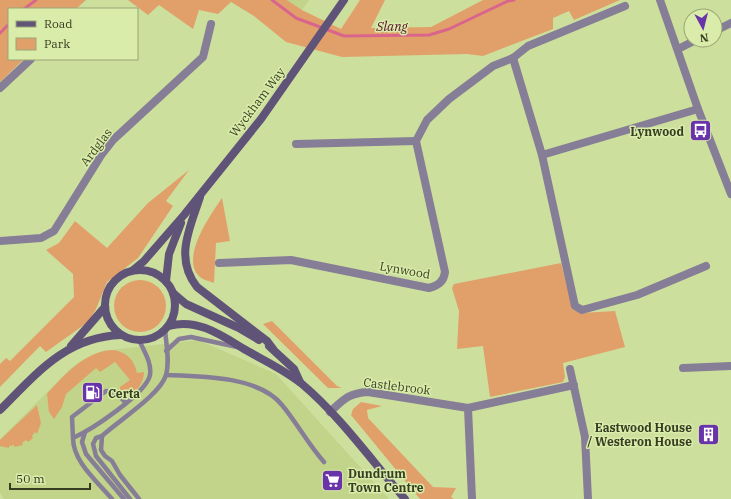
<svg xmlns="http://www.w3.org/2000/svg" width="731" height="499" font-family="'IBM Plex Serif',serif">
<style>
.built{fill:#c1d48a}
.green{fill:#e1a06a}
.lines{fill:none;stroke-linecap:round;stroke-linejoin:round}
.stream{stroke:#d9658d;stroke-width:3}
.service{stroke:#867d97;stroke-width:4.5}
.minor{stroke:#867d97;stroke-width:8}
.tertiary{stroke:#867d97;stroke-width:8}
.secondary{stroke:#605378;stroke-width:8}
.labels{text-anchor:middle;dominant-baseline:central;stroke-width:3;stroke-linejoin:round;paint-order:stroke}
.street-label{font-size:12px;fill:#363d22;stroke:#daecaa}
.poi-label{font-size:12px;font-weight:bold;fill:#363d22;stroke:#daecaa;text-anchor:end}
.water-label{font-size:13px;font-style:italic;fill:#590f2f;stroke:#daecaa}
</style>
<rect width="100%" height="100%" fill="#cddf9d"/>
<g class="built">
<path d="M287,0H309L302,10Z"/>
<path d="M198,340L276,374L389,499H4L0,493V439L70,369L84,359L103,351Z"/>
</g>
<g class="green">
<path d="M0,0H86L76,9H9V59H24L0,82Z"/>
<path d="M128,0H287L302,10L341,29L360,0H385L371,28L431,27L483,0H620L574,20L569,11L553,18V29L483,56L467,54L342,57L286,42L254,16L231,2L218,14L199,10L193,29L159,5L148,15Z"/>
<path d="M189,170L166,201L173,206L138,258L107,282L96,309L88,322L46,352L40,346L0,387V364L6,358L10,361L74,297L73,274L46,250L59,243L75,221L107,248L148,203Z"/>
<path d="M222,198L230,241L216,243L214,283C210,281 203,280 200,277C179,259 211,214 222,198Z"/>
<path d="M561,263L573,310L581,313L615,311L625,347L563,363L565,377L563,382L490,397L483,346L457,349L459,311L452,288L454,284Z"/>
<circle cx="140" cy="306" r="26"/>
<path d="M272,321L337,386L342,388H328L263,324Z"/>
<path d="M114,350C128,353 134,360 137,373L144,372C144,382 137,394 125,395L120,391V387L130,380L115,362L100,372L96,368L66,394L62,407L54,419L49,412L47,394C64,375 86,350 114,350Z"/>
<path d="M361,402L382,406L367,410L368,418L433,487L456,488L451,497L454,499H420L351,415L353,409Z"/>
<path d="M37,405L41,423L37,434L35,432L32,436L33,438L28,442L26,440L22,443L23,445L14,447V445L9,446V448L0,446V440Z"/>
</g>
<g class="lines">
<g class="stream">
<path d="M272,0L296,18L344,36L429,35L449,29L508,1L514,0"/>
<path d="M24,9L36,0"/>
<path d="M0,33L9,24"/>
</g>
<g class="service">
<path d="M166,351L179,339L191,337L237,347"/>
<path d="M166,375C200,376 259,376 282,405C297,423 308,444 324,462"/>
<path d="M85,432L82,442L86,454L124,499"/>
<path d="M102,436L101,450L105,456L112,461L120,475L139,499"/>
<path d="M73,438L72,417L106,391L116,393L126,403"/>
<path d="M112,499C97,481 73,462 73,438C91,430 146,394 150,375C152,363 144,351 139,340"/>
<path d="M130,499L96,456L93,444L96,438L102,436C118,421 160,395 166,375C170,361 166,344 165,329"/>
</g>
<g class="minor">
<path d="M715,31L731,23"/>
<path d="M678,49L696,40"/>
<path d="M513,58L542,155L575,306L582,310L637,295L706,266"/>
<path d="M0,88L31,59"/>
<path d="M296,144L416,141"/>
<path d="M542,155L698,109"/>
<path d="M0,241L41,238L54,231L102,154L113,140L203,57L211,24"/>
<path d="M219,263L291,260L429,288C438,286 444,281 445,272L416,141L427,120L449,99L493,66L513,58L528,46L625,6"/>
<path d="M683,368L731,366"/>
<path d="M570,369L585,437L588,499"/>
<path d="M468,408L472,499"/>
<path d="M330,412C344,399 349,393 368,392L468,408L574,385"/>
</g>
<path class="tertiary" d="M660,0L698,109L731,194"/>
<g class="secondary">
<path d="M200,197C190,228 174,258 197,287L267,341L273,349"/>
<circle cx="140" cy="305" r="35"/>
<path d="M132,271L144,261L184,215L261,119L344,0"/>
<path d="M166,281L169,254L181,223"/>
<path d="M173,293L186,304L239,328L259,340"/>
<path d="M169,326C197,318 221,335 244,349C263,360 285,370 302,384C340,416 372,461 405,499"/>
<path d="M71,346L105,307"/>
<path d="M269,346L294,369L300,382"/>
<path d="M0,410C37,373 66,337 121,335"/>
</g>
</g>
<defs>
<symbol id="bus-square" viewBox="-11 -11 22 22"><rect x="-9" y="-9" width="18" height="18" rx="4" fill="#6933aa" stroke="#daecaa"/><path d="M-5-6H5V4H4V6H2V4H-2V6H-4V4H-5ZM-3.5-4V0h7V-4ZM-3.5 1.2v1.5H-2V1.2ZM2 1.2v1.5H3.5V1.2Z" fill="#fff"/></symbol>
<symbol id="fuel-square" viewBox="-11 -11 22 22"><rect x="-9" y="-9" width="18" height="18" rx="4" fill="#6933aa" stroke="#daecaa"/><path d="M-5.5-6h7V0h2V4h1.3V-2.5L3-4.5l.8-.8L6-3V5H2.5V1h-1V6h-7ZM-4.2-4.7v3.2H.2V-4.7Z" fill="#fff"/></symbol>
<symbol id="building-square" viewBox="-11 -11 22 22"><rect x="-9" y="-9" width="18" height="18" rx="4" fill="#6933aa" stroke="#daecaa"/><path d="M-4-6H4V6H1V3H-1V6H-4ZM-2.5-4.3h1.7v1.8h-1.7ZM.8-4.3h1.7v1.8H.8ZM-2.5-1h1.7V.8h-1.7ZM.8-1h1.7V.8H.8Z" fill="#fff"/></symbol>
<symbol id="supermarket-square" viewBox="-11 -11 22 22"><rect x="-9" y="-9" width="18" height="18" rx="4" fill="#6933aa" stroke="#daecaa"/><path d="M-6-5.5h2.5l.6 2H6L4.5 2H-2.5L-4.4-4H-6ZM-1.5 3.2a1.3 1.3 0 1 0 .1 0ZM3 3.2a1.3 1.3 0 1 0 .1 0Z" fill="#fff"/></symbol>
</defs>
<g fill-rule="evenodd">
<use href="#bus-square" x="688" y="118" width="25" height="25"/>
<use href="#fuel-square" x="80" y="380" width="25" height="25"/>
<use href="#building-square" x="696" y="422" width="25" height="25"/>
<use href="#supermarket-square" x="320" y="468" width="25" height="25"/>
</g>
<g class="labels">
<g class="street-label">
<text transform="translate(257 102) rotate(-53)">Wyckham Way</text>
<text transform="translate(96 147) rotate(-53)">Ardglas</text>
<text transform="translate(405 270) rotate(10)">Lynwood</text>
<text transform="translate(397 386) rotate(7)">Castlebrook</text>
</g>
<g class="poi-label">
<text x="684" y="131">Lynwood</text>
<text x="108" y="393" text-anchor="start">Certa</text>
<text x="692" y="427">Eastwood House<tspan x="692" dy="14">/ Westeron House</tspan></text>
<text x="348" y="473" text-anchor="start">Dundrum<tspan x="348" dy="14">Town Centre</tspan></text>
</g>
<g class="water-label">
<text x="392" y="26">Slang</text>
</g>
</g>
<rect x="8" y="8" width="130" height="52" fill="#daecaa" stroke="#98a674"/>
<rect x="16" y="21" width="20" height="6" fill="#605378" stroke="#98a674"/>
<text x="44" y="28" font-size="12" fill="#363d22">Road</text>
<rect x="16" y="38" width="20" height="12" fill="#e1a06a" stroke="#98a674"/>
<text x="44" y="48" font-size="12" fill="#363d22">Park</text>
<g transform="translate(703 28) rotate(173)"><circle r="19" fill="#daecaa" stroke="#98a674"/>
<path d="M0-3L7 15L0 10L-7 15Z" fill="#6933aa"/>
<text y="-6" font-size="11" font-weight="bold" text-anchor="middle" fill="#363d22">N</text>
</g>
<path d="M10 483v6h80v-6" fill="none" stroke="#363d22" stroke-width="2"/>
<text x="16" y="483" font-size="12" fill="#363d22" stroke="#daecaa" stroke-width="3" paint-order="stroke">50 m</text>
</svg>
